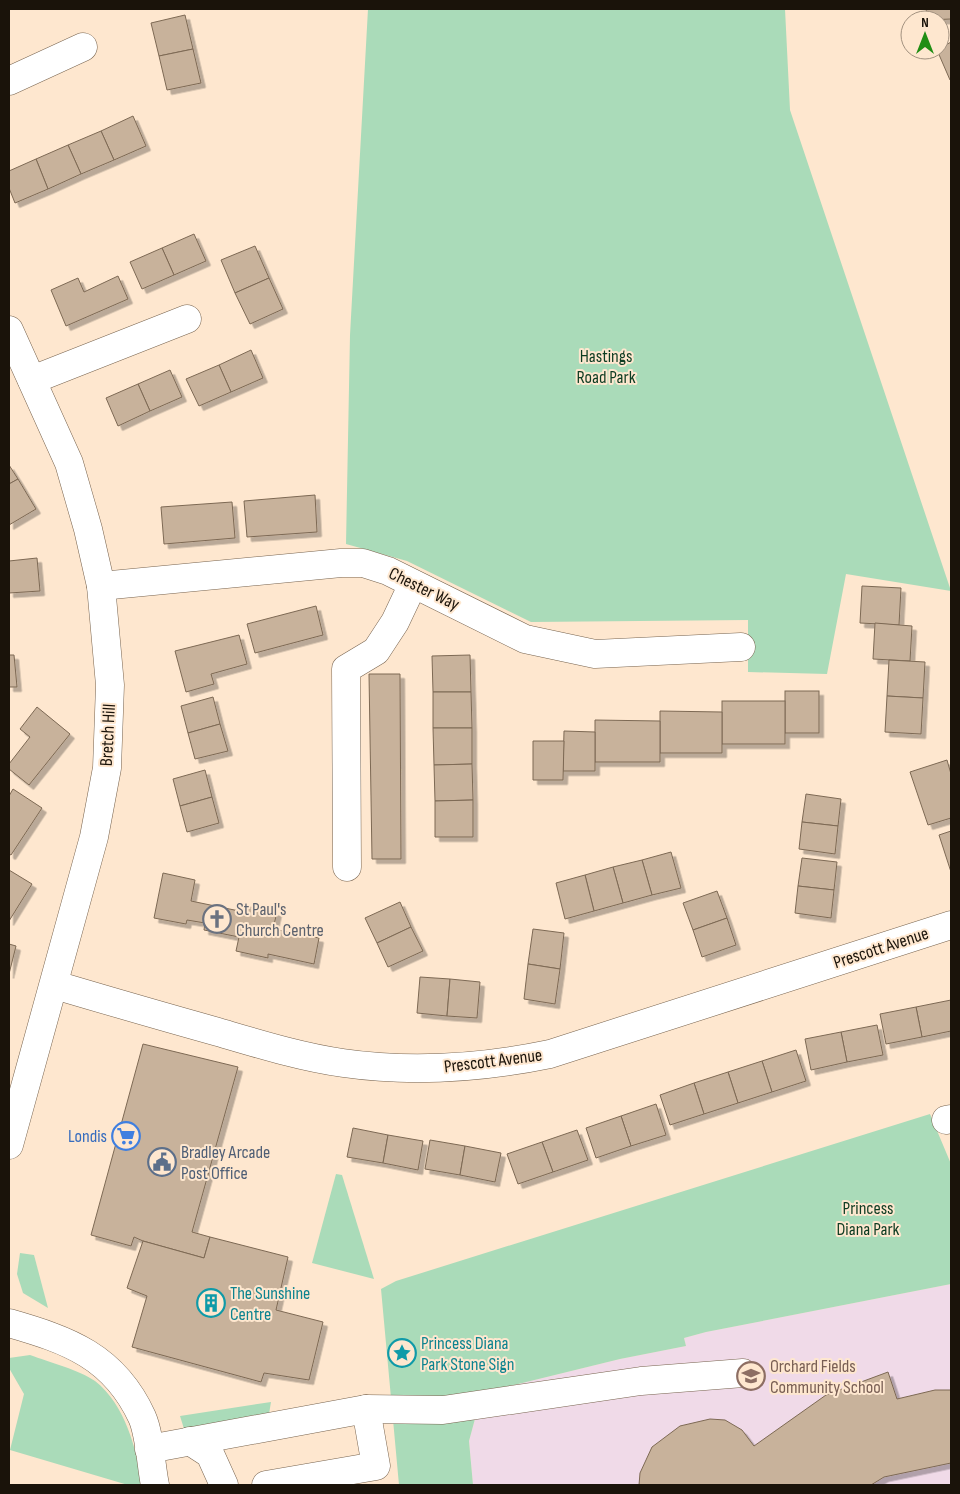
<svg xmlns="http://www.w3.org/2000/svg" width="960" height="1494" font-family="'Sofia Sans Condensed',sans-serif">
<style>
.education{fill:#f0dae8}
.green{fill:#aadbb9}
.building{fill:#c8b29b;stroke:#7d6954;filter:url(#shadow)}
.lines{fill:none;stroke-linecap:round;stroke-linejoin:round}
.minor-casing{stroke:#78644f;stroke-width:29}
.minor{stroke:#fff;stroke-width:28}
.labels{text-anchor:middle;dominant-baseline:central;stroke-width:4;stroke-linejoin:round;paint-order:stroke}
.park-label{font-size:18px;fill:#0d3c22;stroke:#fee7cf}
.street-label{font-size:18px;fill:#1a130a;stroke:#fee7cf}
.worship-label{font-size:18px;fill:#5b616d;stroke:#fee7cf;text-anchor:start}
.shop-label{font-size:18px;fill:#366cbe;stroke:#fee7cf;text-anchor:end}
.service-label{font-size:18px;fill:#4e5e75;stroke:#fee7cf;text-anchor:start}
.culture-label{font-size:18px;fill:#0d838f;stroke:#fee7cf;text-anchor:start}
.education-label{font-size:18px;fill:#785e54;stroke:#fee7cf;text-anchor:start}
</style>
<defs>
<filter id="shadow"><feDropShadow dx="4.5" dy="4.5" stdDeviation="0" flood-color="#0004"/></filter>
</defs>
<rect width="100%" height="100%" fill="#fee7cf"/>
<path class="education" d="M951,1284V1485H473L469,1441L482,1393L620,1359L686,1346L684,1338L706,1332Z"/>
<g class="green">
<path d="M368,9H785L790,110L951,591L846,574L827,674L748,672V620L531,622L407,561L346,544L350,335Z"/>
<path d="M930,1114L951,1164V1284L706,1332L684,1338L686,1346L620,1359L482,1393L469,1441L473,1485H399L381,1289L396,1281Z"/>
<path d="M336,1174L342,1175L374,1279L312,1263Z"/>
<path d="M20,1253L34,1255L48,1308L23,1293L17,1274Z"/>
<path d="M30,1355C49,1362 79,1370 95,1381C125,1404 137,1450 142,1485H128L10,1450L24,1394L9,1368V1358Z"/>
<path d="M271,1402L269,1414L185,1432L180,1416Z"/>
</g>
<g class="building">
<path d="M926,9H951V19L928,20Z"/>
<path d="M185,15L193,49L159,56L151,23Z"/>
<path d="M951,42V80H950L937,50Z"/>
<path d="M193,49L201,83L167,90L159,56Z"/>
<path d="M133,116L146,146L114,160L101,131Z"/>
<path d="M101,131L114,160L81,174L68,145Z"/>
<path d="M68,145L81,174L48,189L36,159Z"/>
<path d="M36,159L48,189L15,203L9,188V171Z"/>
<path d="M194,234L206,261L174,275L162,248Z"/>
<path d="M255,246L269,278L235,293L221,260Z"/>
<path d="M162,248L174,275L142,289L130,262Z"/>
<path d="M118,276L128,299L66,326L51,290L78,278L84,292Z"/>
<path d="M269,278L283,309L250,324L235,293Z"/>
<path d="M251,350L263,378L231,392L219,365Z"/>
<path d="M219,365L231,392L199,406L186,379Z"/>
<path d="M170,370L182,397L150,411L138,384Z"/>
<path d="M138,384L150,411L118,426L106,398Z"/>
<path d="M9,465L18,479L9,484Z"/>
<path d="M18,479L36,509L9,525V484Z"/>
<path d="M315,495L317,532L247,537L244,501Z"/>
<path d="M232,502L235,538L164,544L161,507Z"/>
<path d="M37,558L40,591L9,593V561Z"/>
<path d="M862,586L901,588L899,625L860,623Z"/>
<path d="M316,606L323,635L255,653L247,624Z"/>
<path d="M875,623L912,626L910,661L873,659Z"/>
<path d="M239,635L247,664L211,674L214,684L186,692L175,651Z"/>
<path d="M9,655H14L17,687H9Z"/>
<path d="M470,655L471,692H433L432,656Z"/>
<path d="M889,660L925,662L923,698L887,696Z"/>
<path d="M369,674H400L401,859H372Z"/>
<rect x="785" y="691" width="34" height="42"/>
<path d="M433,692H471L472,728H433Z"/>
<path d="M887,696L923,698L921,734L885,732Z"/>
<path d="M213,697L220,724L188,733L181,706Z"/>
<rect x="722" y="701" width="63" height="43"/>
<path d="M37,707L70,734L29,785L9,769V764L30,737L20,729Z"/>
<path d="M660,711L722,712V753H660Z"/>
<path d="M595,720L660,721V762H595Z"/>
<path d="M220,724L228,751L195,759L188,733Z"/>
<path d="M433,728H472V764L434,765Z"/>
<path d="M564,731L595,732V771H563Z"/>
<path d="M533,741H564L563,780H533Z"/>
<path d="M947,760L951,774V818L928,825L910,772Z"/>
<path d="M472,764L473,800L435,801L434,765Z"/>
<path d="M205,770L212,797L180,806L173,779Z"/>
<path d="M13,789L42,808L11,855L9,854V796Z"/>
<path d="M806,794L841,799L838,826L802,822Z"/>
<path d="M212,797L219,823L187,832L180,806Z"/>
<path d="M473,800V837H435V801Z"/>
<path d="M802,822L838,826L835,854L799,849Z"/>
<path d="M951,831V872L939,835Z"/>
<path d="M671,852L681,888L652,895L642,860Z"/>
<path d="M802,858L837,862L834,890L798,886Z"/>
<path d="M642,860L652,895L623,903L613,867Z"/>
<path d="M613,867L623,903L594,911L585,875Z"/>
<path d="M9,870L32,884L9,921Z"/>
<path d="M163,873L195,880L191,901L244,912L245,906L277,912L273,929L319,938L314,964L268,954V958L236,951L239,937L204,930L205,923L187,920L186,924L154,918Z"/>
<path d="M585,875L594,911L565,919L556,883Z"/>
<path d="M798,886L834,890L831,918L795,913Z"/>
<path d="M717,891L727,918L693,930L683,903Z"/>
<path d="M400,902L411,927L377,943L365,918Z"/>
<path d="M727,918L736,945L702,957L693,930Z"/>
<path d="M411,927L423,951L388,967L377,943Z"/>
<path d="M533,929L564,933L560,969L528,964Z"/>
<path d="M9,944L16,946L9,974Z"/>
<path d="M528,964L560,969L555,1004L524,999Z"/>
<path d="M420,977L450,979L447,1016L417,1013Z"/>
<path d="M450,979L480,982L477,1018L447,1016Z"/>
<path d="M951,1000V1031L922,1037L916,1007Z"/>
<path d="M916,1007L922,1037L886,1044L880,1014Z"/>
<path d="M877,1025L883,1055L847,1062L841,1032Z"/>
<path d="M841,1032L847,1062L811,1070L805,1039Z"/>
<path d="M143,1044L238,1067L192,1232L210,1237L204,1258L143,1241L134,1237L131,1246L91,1235Z"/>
<path d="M796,1050L806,1081L772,1092L762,1061Z"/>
<path d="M762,1061L772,1092L738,1103L728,1072Z"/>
<path d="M728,1072L738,1103L704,1114L694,1083Z"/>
<path d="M694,1083L704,1114L670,1125L660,1095Z"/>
<path d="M656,1104L666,1135L631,1146L621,1116Z"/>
<path d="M621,1116L631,1146L596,1158L586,1128Z"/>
<path d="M353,1128L388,1135L383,1163L347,1157Z"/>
<path d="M577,1130L588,1160L553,1172L542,1142Z"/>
<path d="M388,1135L423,1141L418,1170L383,1163Z"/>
<path d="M430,1140L465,1146L460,1175L425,1169Z"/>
<path d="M542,1142L553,1172L518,1184L507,1154Z"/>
<path d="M465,1146L501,1153L495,1182L460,1175Z"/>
<path d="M210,1237L288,1257L276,1310L323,1322L309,1380L264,1373L261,1382L132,1347L147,1296L127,1288L143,1241L204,1258Z"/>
<path d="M888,1372L897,1399L935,1390H951V1463L884,1477L871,1485H639L640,1473L652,1447L680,1426L710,1419L725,1420L742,1430L754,1446L826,1395Z"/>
</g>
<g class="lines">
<defs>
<g id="minor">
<path d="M9,81L83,47"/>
<path d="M9,330L69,463L88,529L101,586L110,685L107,768L94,837L9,1145"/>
<path d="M32,380L187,319"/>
<path d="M101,586L341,563H363L388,571L525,639L595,654L741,647"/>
<path d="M347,867L346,669L376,651L395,622L413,584"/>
<path d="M55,985C109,1001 164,1017 218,1032C259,1044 301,1057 343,1063C412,1073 482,1068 550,1054L951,925"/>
<path d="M946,1120L951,1119"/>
<path d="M9,1323C68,1340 114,1356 142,1417C150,1435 151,1466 155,1485"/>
<path d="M366,1409L443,1410L641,1381L743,1373"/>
<path d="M190,1441L210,1454L224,1485"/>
<path d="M149,1449L366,1409L376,1466L266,1485"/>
</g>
</defs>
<use href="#minor" class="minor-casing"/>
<use href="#minor" class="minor"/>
</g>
<defs>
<symbol id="church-ring" viewBox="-11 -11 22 22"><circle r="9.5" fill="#fee7cf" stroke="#6b7280" stroke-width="1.5"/><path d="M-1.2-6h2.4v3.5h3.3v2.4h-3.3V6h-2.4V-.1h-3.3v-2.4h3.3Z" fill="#6b7280"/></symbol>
<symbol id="supermarket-ring" viewBox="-11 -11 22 22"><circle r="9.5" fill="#fee7cf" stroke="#3f7fe0" stroke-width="1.5"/><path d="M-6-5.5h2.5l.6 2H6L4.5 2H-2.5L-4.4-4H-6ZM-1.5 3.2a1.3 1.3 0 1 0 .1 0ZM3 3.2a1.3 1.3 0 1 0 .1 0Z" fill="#3f7fe0"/></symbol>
<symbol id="civic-ring" viewBox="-11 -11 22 22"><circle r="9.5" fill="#fee7cf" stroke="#5c6f8a" stroke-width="1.5"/><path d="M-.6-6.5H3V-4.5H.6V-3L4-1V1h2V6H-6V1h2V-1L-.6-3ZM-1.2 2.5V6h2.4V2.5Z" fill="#5c6f8a"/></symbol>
<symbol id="building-ring" viewBox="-11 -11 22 22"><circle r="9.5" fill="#fee7cf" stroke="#0f9aa8" stroke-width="1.5"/><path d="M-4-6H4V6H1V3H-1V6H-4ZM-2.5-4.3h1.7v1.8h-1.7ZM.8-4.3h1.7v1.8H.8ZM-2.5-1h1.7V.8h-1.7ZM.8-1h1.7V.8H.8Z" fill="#0f9aa8"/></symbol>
<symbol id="sight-ring" viewBox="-11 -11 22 22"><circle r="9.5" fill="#fee7cf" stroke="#0f9aa8" stroke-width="1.5"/><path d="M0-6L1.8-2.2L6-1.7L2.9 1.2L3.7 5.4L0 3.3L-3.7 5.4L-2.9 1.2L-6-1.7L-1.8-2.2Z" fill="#0f9aa8"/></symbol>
<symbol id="school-ring" viewBox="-11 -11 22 22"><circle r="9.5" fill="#fee7cf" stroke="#8d6e63" stroke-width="1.5"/><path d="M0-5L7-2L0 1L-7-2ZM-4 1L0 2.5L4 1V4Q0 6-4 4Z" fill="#8d6e63"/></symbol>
</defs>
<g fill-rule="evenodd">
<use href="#church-ring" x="201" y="903" width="32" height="32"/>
<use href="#supermarket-ring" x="110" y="1120" width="32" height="32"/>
<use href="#civic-ring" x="146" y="1146" width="32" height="32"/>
<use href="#building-ring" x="195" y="1287" width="32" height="32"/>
<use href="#sight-ring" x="386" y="1337" width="32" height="32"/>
<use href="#school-ring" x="735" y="1360" width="32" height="32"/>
</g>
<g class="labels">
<g class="park-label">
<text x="606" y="356">Hastings<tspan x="606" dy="21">Road Park</tspan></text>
<text x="868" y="1208">Princess<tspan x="868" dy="21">Diana Park</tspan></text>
</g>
<g class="street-label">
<text transform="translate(424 589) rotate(26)">Chester Way</text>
<text transform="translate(108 735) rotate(-87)">Bretch Hill</text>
<text transform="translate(881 948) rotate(-18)">Prescott Avenue</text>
<text transform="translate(493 1061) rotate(-7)">Prescott Avenue</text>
</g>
<g class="worship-label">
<text x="236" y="909">St Paul's<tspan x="236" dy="21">Church Centre</tspan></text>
</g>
<g class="shop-label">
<text x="107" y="1136">Londis</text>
</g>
<g class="service-label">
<text x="181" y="1152">Bradley Arcade<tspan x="181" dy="21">Post Office</tspan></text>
</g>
<g class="culture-label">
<text x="230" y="1293">The Sunshine<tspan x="230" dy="21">Centre</tspan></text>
<text x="421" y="1343">Princess Diana<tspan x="421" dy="21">Park Stone Sign</tspan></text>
</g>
<g class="education-label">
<text x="770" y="1366">Orchard Fields<tspan x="770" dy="21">Community School</tspan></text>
</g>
</g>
<rect width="960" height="1494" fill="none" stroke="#1a130a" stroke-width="20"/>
<g transform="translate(925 35)"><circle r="24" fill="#fee7cf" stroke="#a39280"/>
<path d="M0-4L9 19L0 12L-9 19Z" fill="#208e14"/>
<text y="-8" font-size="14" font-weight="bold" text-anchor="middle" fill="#1a130a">N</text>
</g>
</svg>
